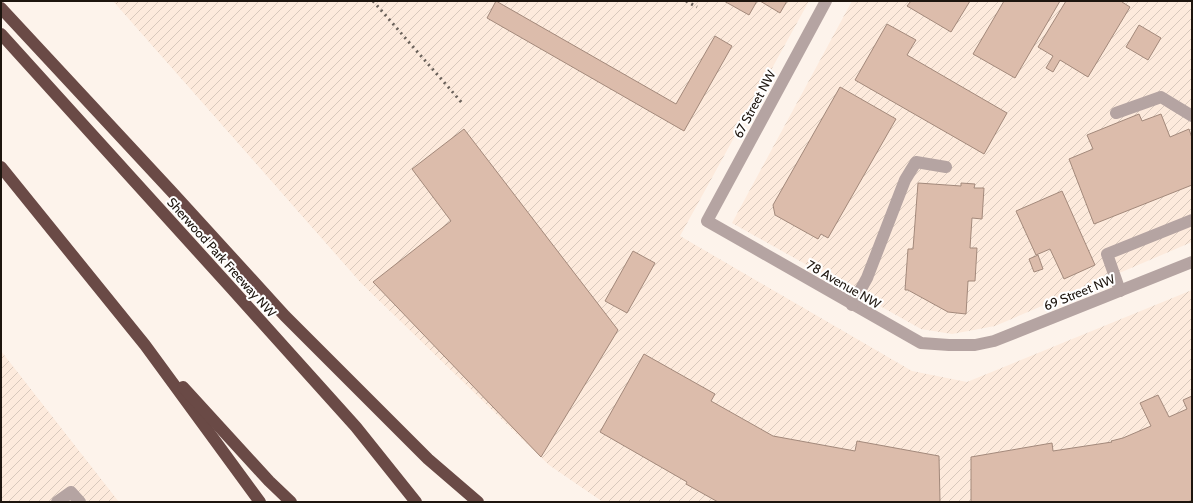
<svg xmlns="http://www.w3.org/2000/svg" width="1193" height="503" font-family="Cabin,sans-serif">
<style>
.industrial{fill:url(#industrial-furrows)}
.building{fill:#dcbcab;stroke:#a3897b}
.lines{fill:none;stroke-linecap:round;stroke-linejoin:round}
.minor{stroke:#b5a4a2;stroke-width:12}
.highway{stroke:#6a4a46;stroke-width:12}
.rail{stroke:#696059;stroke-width:3;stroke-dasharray:2 4;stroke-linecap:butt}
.labels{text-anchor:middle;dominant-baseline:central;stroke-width:4;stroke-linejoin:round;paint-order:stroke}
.street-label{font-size:13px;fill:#1d150e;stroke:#fff}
</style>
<defs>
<pattern id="industrial-furrows" width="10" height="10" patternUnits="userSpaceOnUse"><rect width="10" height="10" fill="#fdeadc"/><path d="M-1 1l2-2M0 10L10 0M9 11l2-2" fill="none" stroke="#d8c8bc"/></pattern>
</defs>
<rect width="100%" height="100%" fill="#fdf3eb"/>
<g class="industrial">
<path d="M113,1H809L680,236L912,371L967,382L1192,290V502H603L549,465L361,283Z"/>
<path d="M852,1H1192V242L995,326L952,334L921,329L732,223Z"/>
<path d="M1,351L119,502H1Z"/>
</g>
<g class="building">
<path d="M496,1L676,104L715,36L732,46L684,131L487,18Z"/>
<path d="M724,1H757L749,15Z"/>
<path d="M760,1H787L780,13Z"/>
<path d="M911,1H970L951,32L907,6Z"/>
<path d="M1004,1H1060L1015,78L973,54Z"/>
<path d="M1066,1H1123L1122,2L1130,7L1088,77L1060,60L1053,72L1046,68L1053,56L1038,47Z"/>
<path d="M887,24L916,40L907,55L1007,113L984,154L855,80Z"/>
<path d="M1139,25L1161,38L1148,60L1126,47Z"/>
<path d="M840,87L896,119L828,238L821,234L818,239L775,215L773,205Z"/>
<path d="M1139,114L1142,121L1161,114L1170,137L1189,129L1192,138V185L1094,224L1069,159L1093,149L1087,135Z"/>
<path d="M464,129L618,330L541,457L373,282L451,221L412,169Z"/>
<path d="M918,183L961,186V183L975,184L974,188H984L982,219L972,218L970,248H977L975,281H968L966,314L948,312L908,290H905L908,249H913Z"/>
<path d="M1062,191L1095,265L1064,279L1050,249L1036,255L1016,211Z"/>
<path d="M633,251L655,263L627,313L605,301Z"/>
<path d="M1038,255L1043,269L1034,272L1029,259Z"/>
<path d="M644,354L715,394L711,401L773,436L855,451L857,441L939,456L940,502H718L686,484L687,482L600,432Z"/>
<path d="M1158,395L1169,417L1187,409L1183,400L1192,396V500L1188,502H971V457L1052,443L1053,451L1112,442L1111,441L1123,438L1151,426L1140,403Z"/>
</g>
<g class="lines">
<g class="minor">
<path d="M826,1L707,221L921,343L949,345H975L994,341L1192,262"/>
<path d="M1116,113L1161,97L1192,116"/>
<path d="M1120,291L1107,254L1192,220"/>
<path d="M852,305L867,278L905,180L916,162L946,167"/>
<path d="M57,502L71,492L80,502"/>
</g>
<g class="highway">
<path d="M1,8L172,192L285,316L428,459L478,502"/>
<path d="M1,34L232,289L356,427L416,502"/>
<path d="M1,167L145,345L260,502"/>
<path d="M183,387L269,481L291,502"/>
</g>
<g class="rail">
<path d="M373,1L463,104"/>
<path d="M686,1L697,7"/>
</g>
</g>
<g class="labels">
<g class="street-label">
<text transform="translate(754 104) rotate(-62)">67 Street NW</text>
<text transform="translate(222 257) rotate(48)">Sherwood Park Freeway NW</text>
<text transform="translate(844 284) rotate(30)">78 Avenue NW</text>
<text transform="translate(1079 292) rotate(-22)">69 Street NW</text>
</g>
</g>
<rect width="1193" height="503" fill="none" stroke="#1d150e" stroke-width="4"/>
</svg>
